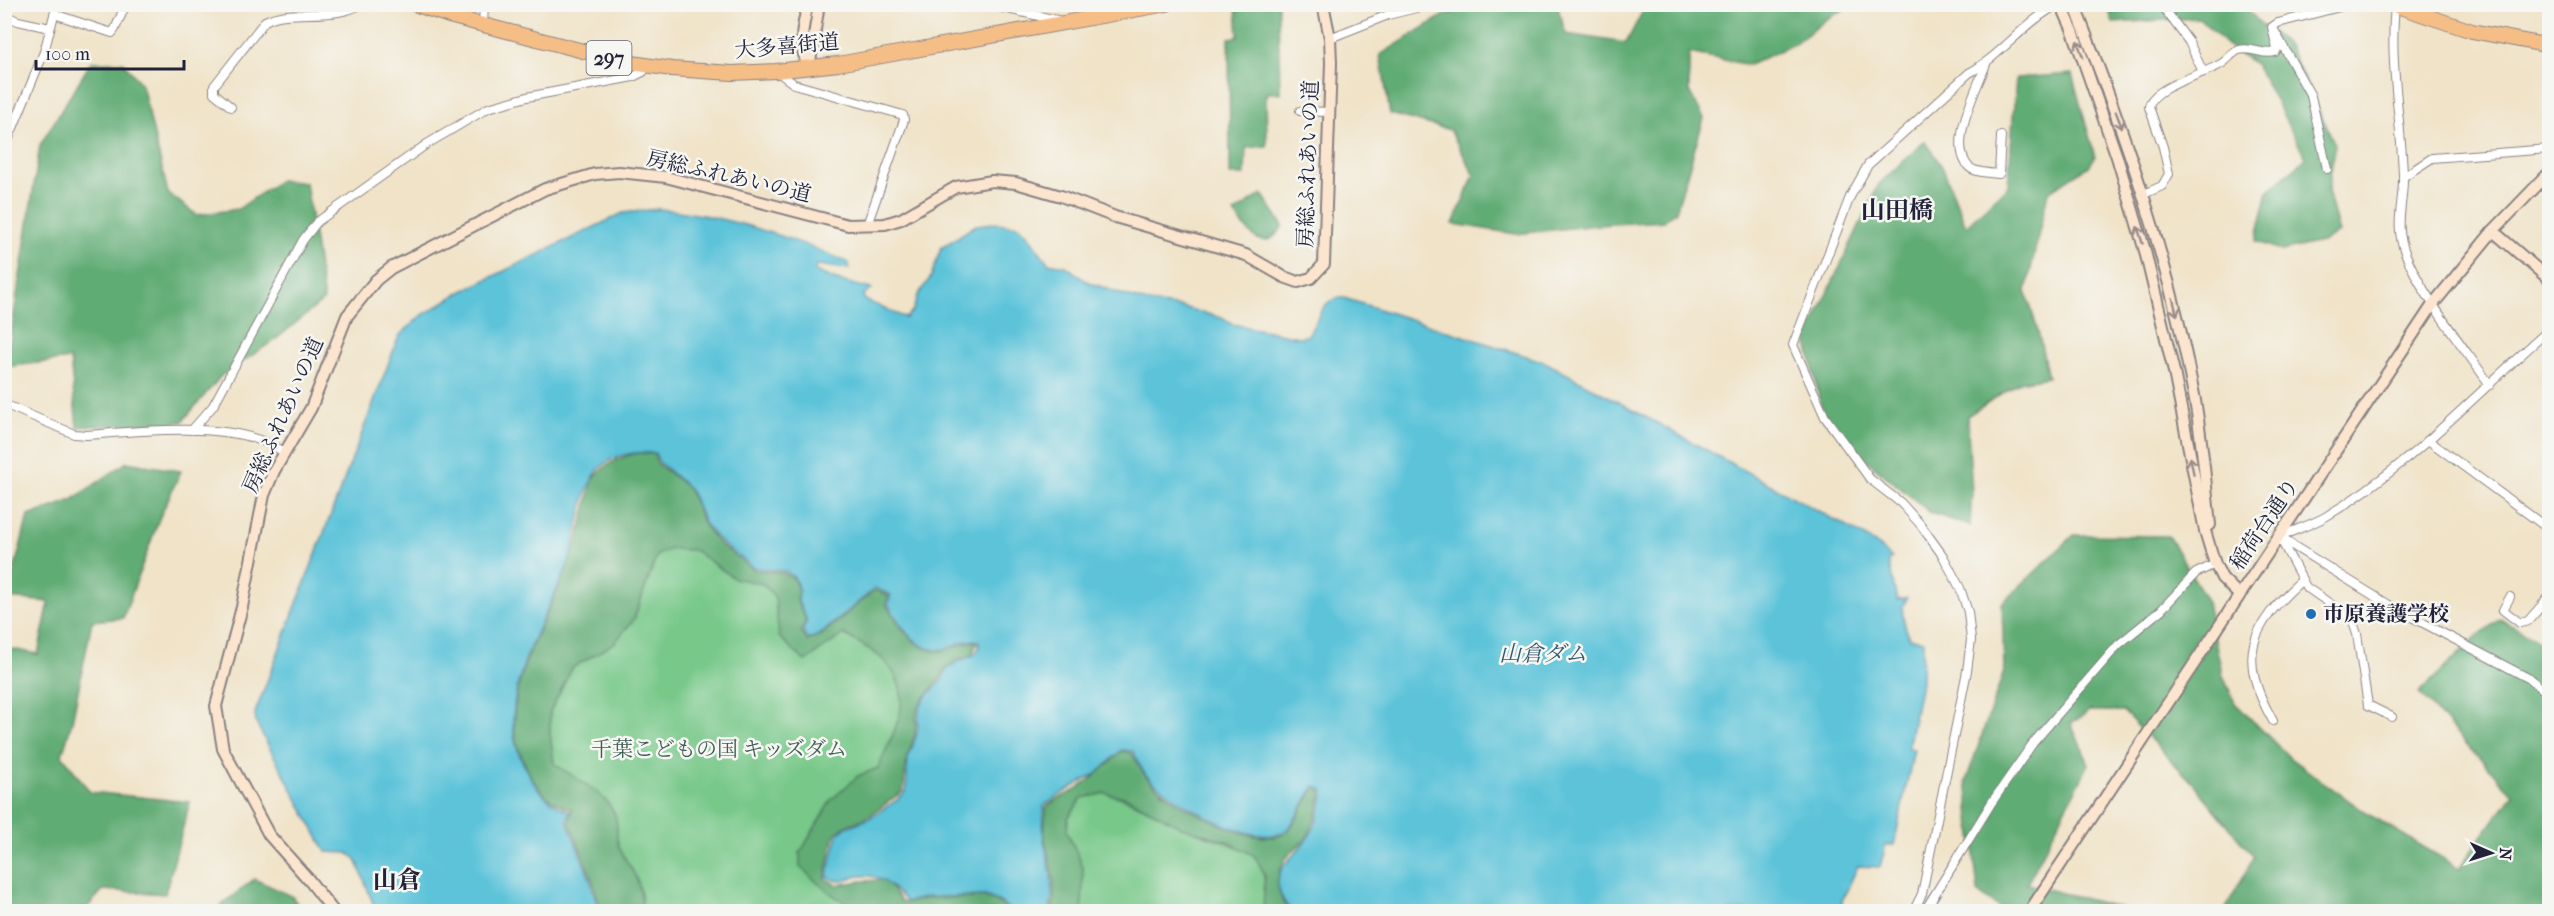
<svg xmlns="http://www.w3.org/2000/svg" width="2554" height="916" font-family="'IM FELL French Canon','Noto Serif JP',serif">
<style>
.green{fill:#77c889;stroke:#4c7562;stroke-width:1.5}
.forest{fill:#61ac75;stroke:#426758;stroke-width:1.5}
.water{fill:#5cc3d9;stroke:#3f728a;stroke-width:1.5}
.lines{fill:none;stroke-linecap:round;stroke-linejoin:round}
.street-casing{stroke:#898282;stroke-width:10}
.secondary-casing{stroke:#898282;stroke-width:14}
.highway-casing{stroke:#898282;stroke-width:16}
.street{stroke:#fff;stroke-width:8}
.secondary{stroke:#fbe5cf;stroke-width:10}
.highway{stroke:#f6be87;stroke-width:14}
.oneway{stroke:#998d8c}
.poi-dot{fill:#1f6fb2;stroke:#f6f6f2;stroke-width:2}
.labels{text-anchor:middle;dominant-baseline:central;stroke-width:5;stroke-linejoin:round;paint-order:stroke}
.shield{fill:#f6f6f2;stroke:#626272;stroke-width:1.5}
.shield-label{font-size:20px;font-weight:bold;fill:#22223b}
.street-label{font-size:21px;fill:#22223b;stroke:#f6f6f2}
.poi-label{font-size:21px;font-weight:bold;fill:#22223b;stroke:#f6f6f2;text-anchor:start}
.park-label{font-size:21px;fill:#405c56;stroke:#f6f6f2}
.water-label{font-size:22px;font-style:italic;fill:#365a72;stroke:#f6f6f2}
.quarter-label{font-size:24px;font-weight:bold;fill:#22223b;stroke:#f6f6f2}
</style>
<rect width="100%" height="100%" fill="#f6f6f2"/>
<filter id="ink" filterUnits="userSpaceOnUse"><feTurbulence type="fractalNoise" baseFrequency=".0167" numOctaves="2"/><feDisplacementMap in="SourceGraphic" scale="12" xChannelSelector="R" yChannelSelector="G"/><feConvolveMatrix kernelMatrix="1 2 1 2 8 2 1 2 1" color-interpolation-filters="sRGB"/></filter>
<filter id="wash" filterUnits="userSpaceOnUse"><feTurbulence type="fractalNoise" baseFrequency=".008" numOctaves="4" result="noise"/><feDisplacementMap in="SourceGraphic" scale="24" xChannelSelector="R" yChannelSelector="G"/><feGaussianBlur stdDeviation="1.35" result="paint"/><feColorMatrix in="noise" values="0 0 0 0 0 0 0 0 0 0 0 0 0 0 0 0 0 1.4 0 .05"/><feComposite in="paint" operator="in"/></filter>
<g filter="url(#wash)">
<rect width="100%" height="100%" fill="#f0e3c8"/>
<g class="green">
<path d="M671,549L694,550L734,578L763,584L775,597L779,637L805,661L844,634C855,641 870,648 880,657C920,693 895,727 878,768L858,776L800,853L849,906L867,911H635L642,904C640,876 632,872 620,849C614,838 619,823 614,813C602,789 574,779 554,763L550,734V712L572,668L614,643L634,619L657,555Z"/>
<path d="M1105,793C1141,801 1171,825 1206,836C1219,840 1249,848 1256,858C1268,874 1264,893 1263,911H1082L1083,867L1067,831L1068,818L1082,798Z"/>
</g>
<g class="forest">
<path d="M1236,5H1278L1280,93H1266L1267,146L1246,148L1245,175H1230L1229,38L1238,37Z"/>
<path d="M1480,5H1557L1566,34L1626,43L1646,5H1850L1849,7L1828,18L1796,43L1749,65L1689,53V91L1704,118L1676,211L1664,221L1598,225L1516,234L1453,224L1474,175L1450,130L1390,114L1380,55L1444,15Z"/>
<path d="M2107,5H2243L2261,24L2288,45L2335,144L2328,191L2339,233L2325,241L2282,251L2256,241L2268,191L2306,158L2256,65L2227,45L2199,18L2113,23Z"/>
<path d="M91,62H123L142,85L168,193L197,215L238,209L280,180L306,183L324,300L275,340L221,376L182,422L77,427L70,359L6,367L40,145Z"/>
<path d="M2072,74L2095,157L2089,166L2048,192L2026,291L2039,335L2048,377L2020,382L1967,416L1972,492L1970,526L1931,513L1872,465L1824,419L1806,338L1879,184L1925,141L1943,168L1966,226L2008,186L2016,78Z"/>
<path d="M1262,194L1283,226C1263,257 1249,232 1234,213Z"/>
<path d="M638,453L654,454L657,463L688,488L704,525L720,545L755,570L784,573L794,579L798,590L797,601L806,620L801,631L807,641L820,636L875,590L889,596L886,604C896,622 916,655 941,651C954,649 964,640 977,642L972,655L959,659L946,668L940,679L922,700L917,710L915,734L907,758L903,791L866,818L847,825L835,834L825,879L838,885L861,881L885,880L901,901L908,903L927,898H986L999,903L1009,911H867C839,904 821,886 800,867V853L831,800L858,776L878,768C895,727 920,694 880,657C870,648 855,641 844,634L805,661L779,637L775,597L763,584L734,578L694,550L671,549L657,555L634,619L614,643L572,668L550,712V734L554,763C574,779 602,789 614,813C620,823 614,838 620,849C632,872 640,876 642,904L635,911H601L592,879L569,821L572,809C551,804 536,788 527,768C522,758 516,746 515,734C509,675 547,619 568,566C580,539 585,508 593,479C606,464 618,457 638,453Z"/>
<path d="M127,462L181,471L159,519L123,618L92,621L72,722L62,755L90,792L190,802L165,894L103,890L84,911H5V657L7,648L38,654L49,602L7,598L28,516L72,500Z"/>
<path d="M2074,535L2168,536L2206,598L2222,673L2235,703L2290,758L2368,814L2459,868L2513,794L2419,693L2476,637L2500,619L2549,647V911H2224L2254,857L2193,783L2123,711H2089L2071,724L2089,764L2027,884L2133,911H2004L1978,892L1966,781L2004,671L2002,603Z"/>
<path d="M1122,751L1132,753C1139,767 1146,779 1159,789C1182,808 1258,850 1285,833C1294,827 1308,798 1315,787L1322,791C1319,806 1316,821 1308,835C1304,842 1297,847 1291,852C1274,871 1274,891 1289,911H1263L1265,876L1255,856L1226,841L1182,827L1127,798L1105,793L1082,798L1068,818L1067,831L1083,867L1082,911H1051C1059,888 1050,864 1045,840C1043,831 1046,817 1046,807C1054,800 1061,797 1070,793C1090,782 1106,767 1122,751Z"/>
<path d="M254,879L292,896L302,911H214Z"/>
</g>
<path class="water" d="M658,209C720,214 793,237 849,263V269L816,265L815,271L836,280L872,289L863,295L865,300L906,318L913,310L918,295L931,277L941,248L976,225L995,223L1018,226L1027,234L1048,263L1066,266L1086,281L1126,296L1151,303L1182,307L1222,318L1232,324L1298,337L1307,336C1319,322 1321,296 1344,298L1545,362L1844,525L1875,543L1892,558L1888,560L1897,600L1907,598C1898,610 1905,625 1909,638L1923,641L1922,677L1908,748L1914,749L1894,845H1886L1880,867L1858,866L1842,901L1843,911H1291C1262,874 1287,866 1307,839C1318,825 1321,806 1324,790L1315,786C1307,797 1294,825 1285,831C1256,851 1167,798 1146,775C1140,768 1137,759 1133,751L1121,750C1113,757 1106,767 1097,773C1079,784 1060,793 1044,806C1044,817 1042,830 1044,840C1048,864 1057,887 1049,911H1012L1000,902L986,896L927,897L907,902C893,888 881,873 859,876C843,879 847,885 827,877L838,834L847,827L868,819L897,800L906,791L908,759L917,734L919,710L923,701L942,680L947,669L959,661L973,656L979,648V641C965,638 956,646 943,649C918,655 898,622 888,604L891,595L875,588L819,635L808,639L803,631L807,620L798,601L799,590L795,578L785,571L755,568L722,544L705,524L689,488L659,462L655,453C635,451 615,453 600,468C581,487 578,540 567,567C545,618 507,676 514,734C515,748 522,761 528,773C536,790 552,806 570,811L567,821L590,879L599,911H376L356,859L347,853L326,852L256,723L255,713L399,336L421,316L457,294L623,213Z"/>
</g>
<g filter="url(#ink)">
<g class="lines">
<defs>
<g id="street">
<path d="M985,4L1057,20"/>
<path d="M2161,4L2189,42L2203,72"/>
<path d="M2395,6C2389,62 2401,118 2403,174C2404,205 2393,224 2406,255C2423,297 2463,346 2490,385"/>
<path d="M54,14L112,33L115,29L126,4"/>
<path d="M4,15L18,21L50,28"/>
<path d="M483,25L484,4"/>
<path d="M2274,30L2311,96L2327,169"/>
<path d="M1330,38L1388,15L1432,4"/>
<path d="M1986,64C1977,89 1948,142 1968,166C1974,173 1991,173 1999,174L2001,136"/>
<path d="M778,72L794,84L903,115L904,120L867,225"/>
<path d="M231,107L214,93V86L265,21C291,7 330,22 362,4"/>
<path d="M1300,111L1330,112"/>
<path d="M4,150L44,52L57,4"/>
<path d="M2403,177L2432,158L2550,149"/>
<path d="M2144,194L2162,186L2169,174L2163,147L2149,107C2151,86 2208,74 2224,62C2229,58 2233,52 2239,50C2252,46 2263,56 2275,52L2277,49L2272,27L2278,23L2351,4"/>
<path d="M4,404L74,434L87,435C141,431 240,419 285,453"/>
<path d="M192,430L213,406L303,240L317,222L427,144L488,108L527,97L633,77L643,72L648,66"/>
<path d="M2428,440L2550,530"/>
<path d="M2279,537C2294,530 2311,525 2325,517C2410,467 2476,393 2550,329"/>
<path d="M2279,537L2389,605L2530,679L2550,695"/>
<path d="M2280,538L2306,587L2352,619L2357,634L2368,705L2392,717"/>
<path d="M2510,597L2503,610L2520,623L2528,621L2550,596"/>
<path d="M2273,721C2236,656 2250,627 2302,580"/>
<path d="M1913,912L1922,894L1967,671L1971,640L1968,612L1960,588L1943,556L1920,524L1901,503L1870,479L1825,417L1793,345L1850,197L1868,165L1969,73C2002,55 2024,22 2059,4"/>
<path d="M1924,912L1992,802L2033,743L2118,645L2161,610L2196,573L2215,564"/>
</g>
<g id="secondary">
<path d="M808,4C802,28 798,46 809,68"/>
<path d="M2061,4L2073,31L2117,157L2145,251L2174,372L2205,531L2215,564L2222,578L2239,595"/>
<path d="M2074,4C2124,130 2168,257 2193,390C2202,434 2205,480 2210,525"/>
<path d="M809,68L819,4"/>
<path d="M2493,231L2550,280"/>
<path d="M334,912L309,880L269,835L223,749L216,706L242,607L264,495L274,471L311,408L347,316L376,280L391,268L545,189L595,174L619,172L666,177L848,225L885,224L901,219L956,187L992,181L1016,183L1061,196L1115,217L1246,255L1284,277L1298,282L1311,278L1324,264L1331,63L1330,38L1323,4"/>
<path d="M2029,912L2434,303L2493,231L2550,172"/>
</g>
<g id="highway">
<path d="M414,4L449,16L625,62L672,69L732,73L776,71L838,64L1167,4"/>
<path d="M2391,4L2472,31L2550,46"/>
</g>
</defs>
<use href="#street" class="street-casing"/>
<use href="#secondary" class="secondary-casing"/>
<use href="#highway" class="highway-casing"/>
<use href="#street" class="street"/>
<use href="#secondary" class="secondary"/>
<use href="#highway" class="highway"/>
</g>
<defs><path id="oneway-shaft" d="M-6 0H5M1.5-3L5.5 0L1.5 3" fill="none" stroke-width="1.6" stroke-linecap="round" stroke-linejoin="round" transform="scale(1.5)"/></defs>
<g class="oneway">
<use href="#oneway-shaft" transform="translate(2080 49) rotate(-110)"/>
<use href="#oneway-shaft" transform="translate(2119 120) rotate(69)"/>
<use href="#oneway-shaft" transform="translate(2140 235) rotate(-107)"/>
<use href="#oneway-shaft" transform="translate(2175 307) rotate(76)"/>
<use href="#oneway-shaft" transform="translate(2192 466) rotate(-101)"/>
</g>
</g>
<circle class="poi-dot" cx="2311" cy="614" r="6"/>
<g class="labels">
<rect class="shield" x="586.5" y="41" width="45" height="34" rx="4.5"/>
<g class="shield-label">
<text x="609" y="58">297</text>
</g>
<g class="street-label">
<text transform="translate(787 46) rotate(-5)">大多喜街道</text>
<text transform="translate(1308 164) rotate(-88)">房総ふれあいの道</text>
<text transform="translate(729 176) rotate(13)">房総ふれあいの道</text>
<text transform="translate(283 415) rotate(-66)">房総ふれあいの道</text>
<text transform="translate(2264 524) rotate(-56)">稲荷台通り</text>
</g>
<g class="poi-label">
<text x="2323" y="614">市原養護学校</text>
</g>
<g class="park-label">
<text x="719" y="749">千葉こどもの国 キッズダム</text>
</g>
<g class="water-label">
<text x="1543" y="654">山倉ダム</text>
</g>
<g class="quarter-label">
<text x="1897" y="210">山田橋</text>
<text x="397" y="880">山倉</text>
</g>
</g>
<rect width="2554" height="916" fill="none" stroke="#f6f6f2" stroke-width="24"/>
<g transform="translate(2491 853) rotate(93)" stroke="#f6f6f2" stroke-width="4.5" paint-order="stroke">
<path d="M0-4.5L10 22L0 15L-10 22Z" fill="#22223b"/>
<text y="-9" font-size="16" font-weight="bold" text-anchor="middle" fill="#22223b">N</text>
</g>
<path d="M36 60v9h148v-9" fill="none" stroke="#22223b" stroke-width="3"/>
<text x="45" y="60" font-size="18" fill="#22223b" stroke="#f6f6f2" stroke-width="4.5" paint-order="stroke">100 m</text>
</svg>
